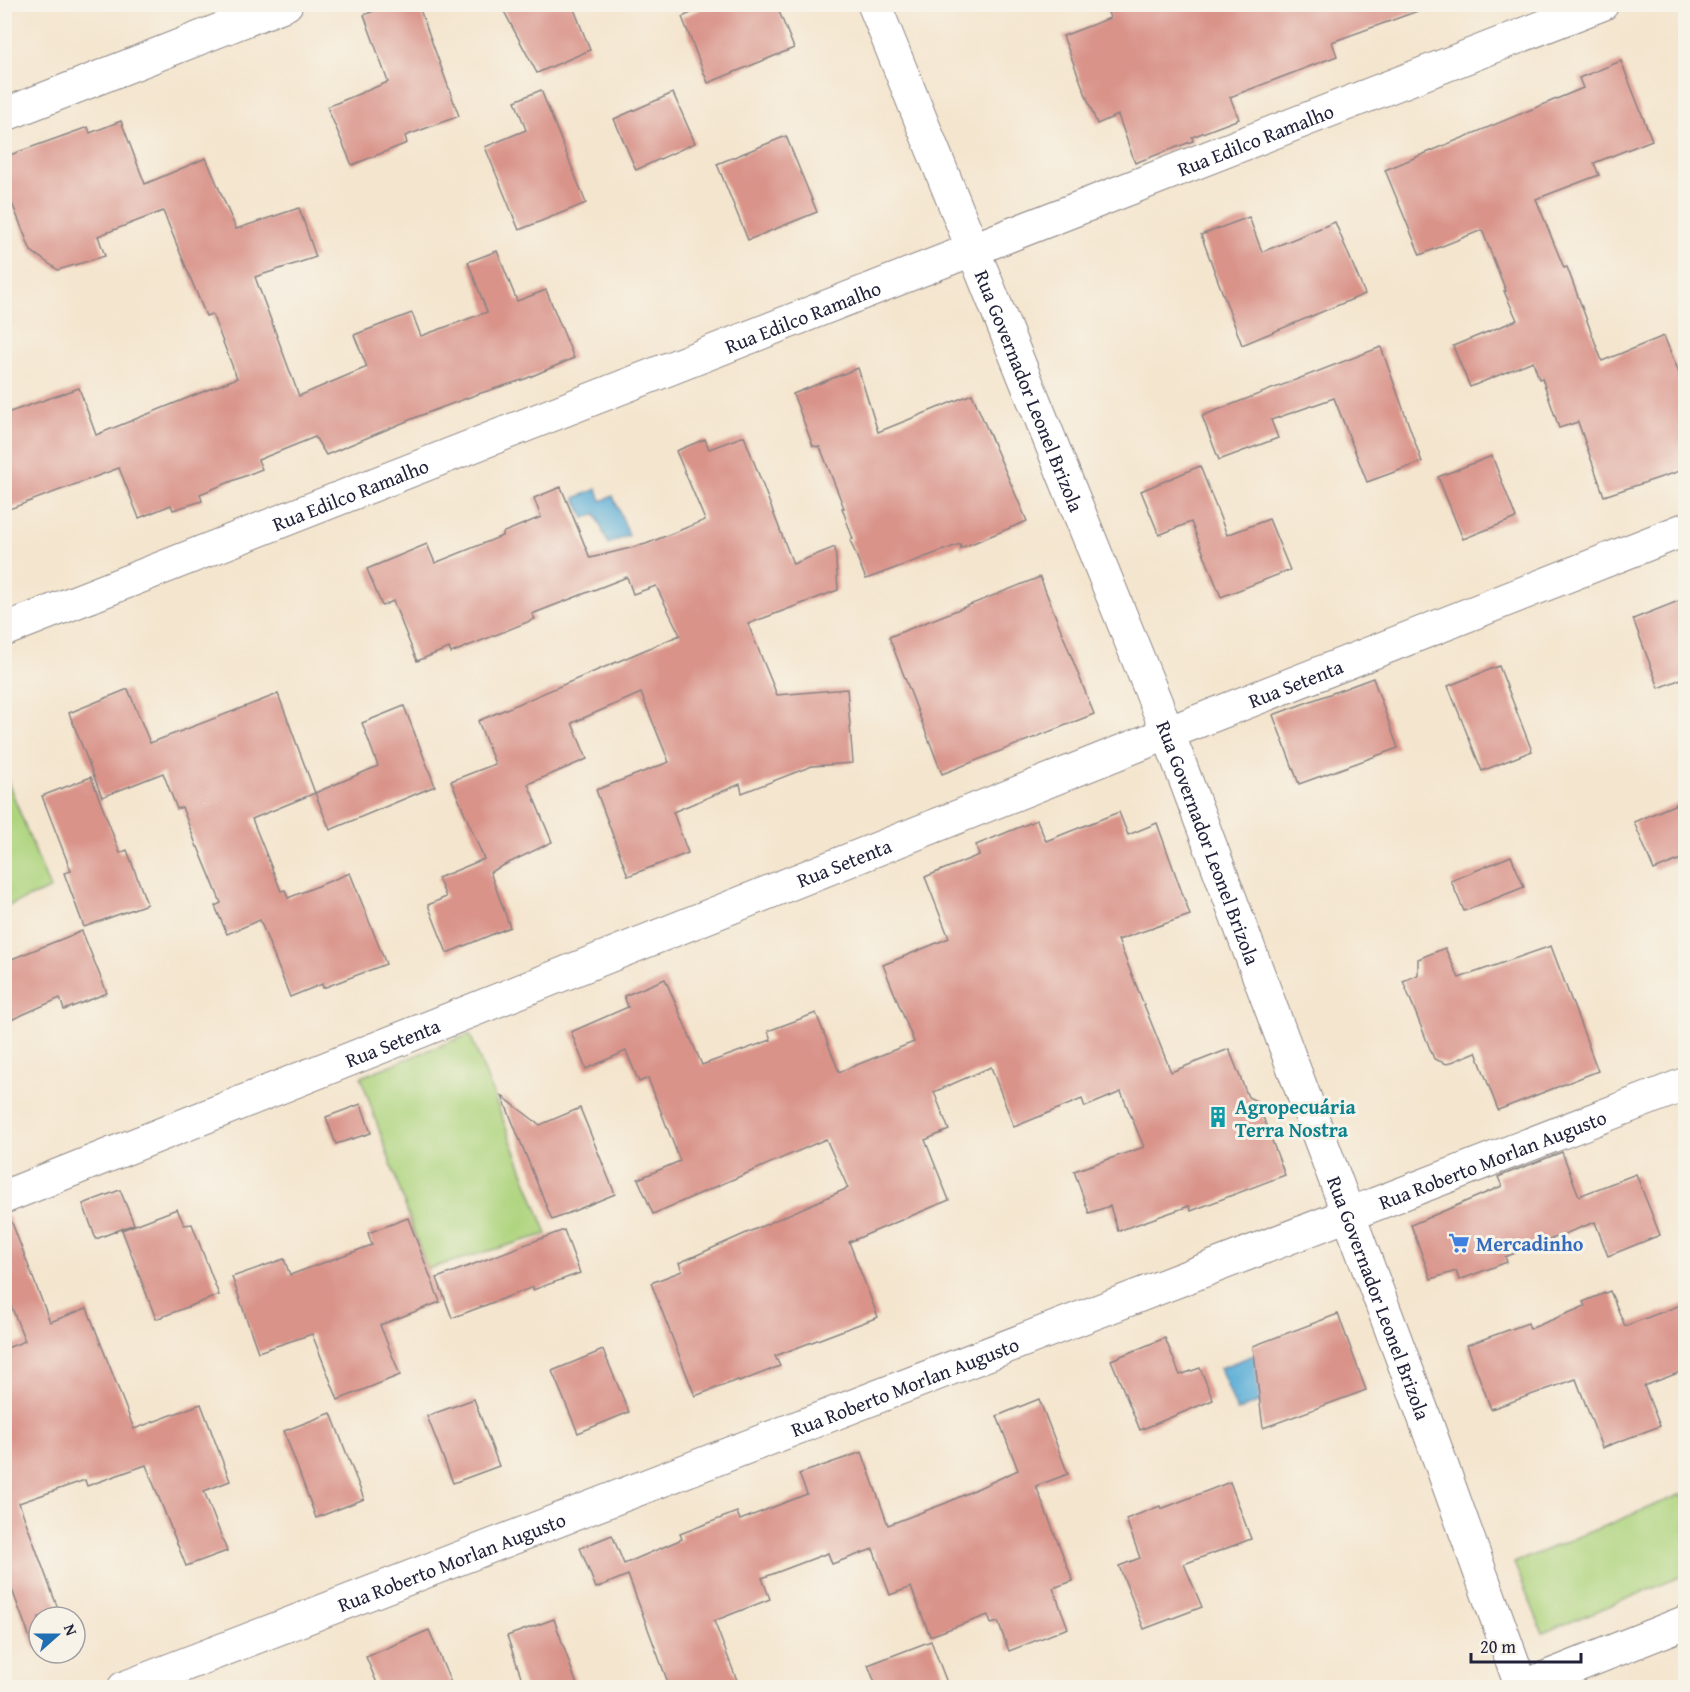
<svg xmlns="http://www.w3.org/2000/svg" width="1690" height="1692" font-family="'Gentium Book Plus',serif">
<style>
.green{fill:#aed47e;stroke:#687b5c;stroke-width:1.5}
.water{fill:#5caed7;stroke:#3f6889;stroke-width:1.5}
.building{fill:#d99389}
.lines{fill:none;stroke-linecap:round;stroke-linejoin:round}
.minor-casing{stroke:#8b8484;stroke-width:35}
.minor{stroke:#fff;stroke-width:33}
.labels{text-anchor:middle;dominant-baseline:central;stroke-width:6;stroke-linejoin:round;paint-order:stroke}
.street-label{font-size:20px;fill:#22223b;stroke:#f7f3e8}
.culture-label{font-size:20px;font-weight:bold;fill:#0d838f;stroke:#f7f3e8;text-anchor:start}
.shop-label{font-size:20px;font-weight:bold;fill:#366cbe;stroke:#f7f3e8;text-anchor:start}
</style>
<rect width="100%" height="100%" fill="#f7f3e8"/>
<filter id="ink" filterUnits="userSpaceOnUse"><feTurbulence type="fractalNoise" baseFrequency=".0167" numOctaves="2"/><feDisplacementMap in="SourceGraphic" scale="12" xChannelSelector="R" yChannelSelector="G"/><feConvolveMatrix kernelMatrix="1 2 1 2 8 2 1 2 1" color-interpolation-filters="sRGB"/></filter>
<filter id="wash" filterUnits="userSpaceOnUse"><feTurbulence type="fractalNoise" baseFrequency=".008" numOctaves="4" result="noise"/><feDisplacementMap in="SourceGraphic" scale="24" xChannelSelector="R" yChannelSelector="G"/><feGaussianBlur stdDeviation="1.35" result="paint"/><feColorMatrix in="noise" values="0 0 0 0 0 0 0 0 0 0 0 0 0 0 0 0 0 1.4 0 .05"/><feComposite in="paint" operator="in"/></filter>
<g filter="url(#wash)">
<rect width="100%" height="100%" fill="#f4e5ce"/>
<g class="green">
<path d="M4,772L50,889L5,907H4Z"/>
<path d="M470,1034L547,1234L427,1269L361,1077Z"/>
<path d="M1682,1494L1686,1503L1685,1575L1543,1633L1514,1563Z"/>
</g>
<g class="water">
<path d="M597,489L601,501L613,496L629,535L608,544L596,514L584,518L575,498Z"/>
<path d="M1254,1355L1270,1398L1237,1411L1220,1368Z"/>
</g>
<g id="blocks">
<g class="building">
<path d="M391,4H418L459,116L405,136L407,143L352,165L327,107L388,82L364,15Z"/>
<path d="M500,4H572L590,50L537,73Z"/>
<path d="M712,4H776L794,48L708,83L682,17Z"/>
<path d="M1105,4H1425L1426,8L1332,42L1337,56L1230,97L1239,119L1192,137L1193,141L1135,163L1118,115L1097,124L1063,36L1110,18Z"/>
<path d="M1621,61L1652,140L1594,163L1599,175L1536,199L1564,268L1567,267L1602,361L1664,336L1686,390V469L1604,496L1578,422L1559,428L1542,378L1539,379L1533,361L1470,387L1453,346L1517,320L1504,291H1506L1482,230L1420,255L1385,170L1583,88L1579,78Z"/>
<path d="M541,90L586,203L519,230L485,147L526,130L515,101Z"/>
<path d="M673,93L695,143L636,170L614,119Z"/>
<path d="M121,121L145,184L206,158L236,229L299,208L316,257L255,277L299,396L367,367L354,335L412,313L421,336L487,312L468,262L497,251L517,301L546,290L574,358L525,379L478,394L419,416L326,455L315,437L258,460L262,469L200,494L202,501L173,510L171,505L139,518L119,468L4,511V414L79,388L96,435L237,378L212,314L206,316L163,211L98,236L105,256L58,270L31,251L4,183V157L88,127L90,133Z"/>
<path d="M786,136L817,212L748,240L717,164Z"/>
<path d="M1249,217L1262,252L1335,222L1365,294L1242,345L1201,235Z"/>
<path d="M1381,347L1422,462L1367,482L1334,398L1271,420L1278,438L1219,460L1202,416Z"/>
<path d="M858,368L878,432L972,394L1027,521L961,548L960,544L866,579L850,540L853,539L842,508H844L820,447L813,446L793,394Z"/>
<path d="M744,436L793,564L835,547L838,590L748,624L777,695L847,689L853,763L812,766L742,793L740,784L673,812L688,853L628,876L596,790L669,762L641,693L572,723L587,759L528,784L552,842L490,872L510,927L447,953L428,905L446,897L438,878L484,859L451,781L495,764L478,721L680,635L656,586L633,594L627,577L532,614L535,619L451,653L449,648L417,661L393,601L382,606L367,569L427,544L435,563L502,536L504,532L541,517L534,498L561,487L590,558L646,544L705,520L676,451L705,439L709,449Z"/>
<path d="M1492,456L1516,518L1463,539L1438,477Z"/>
<path d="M1200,466L1227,535L1269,519L1290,570L1221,597L1191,522L1159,535L1141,491Z"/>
<path d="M1040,577L1094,714L942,774L889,637Z"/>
<path d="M1686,598V677L1659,688L1633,619Z"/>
<path d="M1499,666L1532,751L1482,771L1448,686Z"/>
<path d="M1373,678L1398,748L1299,784L1273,715Z"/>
<path d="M128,689L150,743L278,694L315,793L252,819L281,891L285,890L288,898L350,873L386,964L323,988L322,984L290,997L260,920L227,934L215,906L221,903L198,847H197L182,807L177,809L163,773L102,797L69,713Z"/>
<path d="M404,706L435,786L330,830L315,793L378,766L362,723Z"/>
<path d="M91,777L120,853L127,850L147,904L84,927L64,873L71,871L42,796Z"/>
<path d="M1686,800V857L1654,870L1634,822Z"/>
<path d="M1119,812L1128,835L1157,823L1190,915L1118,940L1171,1072L1229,1049L1248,1097L1257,1101L1285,1175L1191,1211L1189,1206L1118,1231L1110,1206L1089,1213L1074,1171L1144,1147L1121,1092L1085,1107L1082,1099L1014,1127L991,1067L934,1092L949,1130L925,1140L949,1200L849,1242L878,1317L775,1356L780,1366L739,1382L738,1380L695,1396L651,1283L682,1271L679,1263L848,1188L826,1139L653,1214L638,1179L680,1161L648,1078L639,1082L626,1051L586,1069L571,1032L628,1007L624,996L665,979L702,1065L771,1040L768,1031L816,1013L839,1072L914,1042L883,965L949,938L925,877L979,855L976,845L1037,820L1046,841Z"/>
<path d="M1511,856L1524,887L1464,911L1451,881Z"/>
<path d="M82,931L107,993L64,1010L60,998L4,1023V962Z"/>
<path d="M1551,946L1598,1071L1498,1110L1476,1052L1447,1064L1434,1059L1403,981L1418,975V959L1445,948L1459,978Z"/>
<path d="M502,1096L540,1125L580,1108L615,1194L552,1220Z"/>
<path d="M361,1104L371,1133L336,1144L326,1117Z"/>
<path d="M1562,1152L1579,1196L1636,1174L1660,1235L1608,1256L1595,1222L1505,1257L1507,1262L1459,1280L1456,1271L1431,1279L1411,1225L1502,1186L1498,1177Z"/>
<path d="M120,1190L134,1224L96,1239L83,1204Z"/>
<path d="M177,1209L184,1225L192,1224L219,1295L156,1319L122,1230Z"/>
<path d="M4,1215H9L50,1322L87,1308L134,1429L201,1404L230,1481L204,1491L227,1551L186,1566L146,1465L87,1486L85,1480L19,1503L61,1617H39V1648L34,1649L4,1568V1349L25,1341L4,1288Z"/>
<path d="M408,1218L440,1302L380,1325L400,1375L338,1400L312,1334L258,1352L232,1277L284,1259L290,1275L372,1245L368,1233Z"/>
<path d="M564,1230L580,1273L533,1290V1287L452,1318L437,1278Z"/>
<path d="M1610,1291L1625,1326L1686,1303V1370L1644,1386L1660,1426L1602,1448L1576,1379L1491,1409L1467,1345L1528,1323L1530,1329L1585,1306L1583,1302Z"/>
<path d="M1338,1314L1366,1390L1263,1428L1253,1346Z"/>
<path d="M1165,1338L1180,1375L1200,1368L1213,1400L1140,1430L1111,1360Z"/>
<path d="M603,1350L629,1412L578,1433L552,1371Z"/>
<path d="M474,1399L499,1466L453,1483L427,1416Z"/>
<path d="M1039,1399L1068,1474L1036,1486L1073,1581L1053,1588L1068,1628L1009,1651L998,1622L991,1624L988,1615L930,1636L911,1587L890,1595L873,1549L832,1564L828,1553L762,1578L770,1599L714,1621L740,1688H670L628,1575L596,1588L580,1548L612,1535L624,1564L682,1539L680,1534L737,1512L740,1520L807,1494L799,1474L862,1452L888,1525L946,1503L1018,1470L997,1416Z"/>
<path d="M331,1413L364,1499L316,1518L284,1431Z"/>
<path d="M1230,1482L1251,1539L1184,1564L1202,1607L1144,1629L1119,1566L1140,1558L1126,1519L1160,1506L1161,1509Z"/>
<path d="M554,1619L578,1688H525L507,1636Z"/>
<path d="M429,1630L453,1688H379L366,1657Z"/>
<path d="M931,1641L949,1688H877L868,1665Z"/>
</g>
</g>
</g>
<g filter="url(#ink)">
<use href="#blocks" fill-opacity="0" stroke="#8b8484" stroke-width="1.5"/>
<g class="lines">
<defs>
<g id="minor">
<path id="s1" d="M874,4L1168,733L1422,1411L1522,1688"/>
<path d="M4,115L286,4"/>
<path id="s2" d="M4,630L974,249L1602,4"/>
<path id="s3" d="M4,1197L1168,733L1686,529"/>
<path id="s4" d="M124,1688L1686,1084"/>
<path d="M1520,1688L1686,1622"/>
</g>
</defs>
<use href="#minor" class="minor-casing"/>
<use href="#minor" class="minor"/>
</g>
</g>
<defs>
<symbol id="building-bare" viewBox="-9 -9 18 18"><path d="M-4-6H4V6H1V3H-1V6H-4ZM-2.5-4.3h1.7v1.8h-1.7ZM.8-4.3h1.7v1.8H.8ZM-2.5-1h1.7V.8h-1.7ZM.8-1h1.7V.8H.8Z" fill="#0f9aa8" stroke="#f7f3e8" stroke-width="2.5" paint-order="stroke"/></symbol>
<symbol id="supermarket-bare" viewBox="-9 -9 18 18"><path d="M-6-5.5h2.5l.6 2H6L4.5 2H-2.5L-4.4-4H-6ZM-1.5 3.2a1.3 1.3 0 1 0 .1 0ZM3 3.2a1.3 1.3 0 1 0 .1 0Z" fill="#3f7fe0" stroke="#f7f3e8" stroke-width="2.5" paint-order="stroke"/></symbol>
</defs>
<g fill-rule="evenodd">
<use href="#building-bare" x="1203" y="1102" width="30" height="30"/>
<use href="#supermarket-bare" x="1444" y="1228" width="30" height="30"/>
</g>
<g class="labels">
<g class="street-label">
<text stroke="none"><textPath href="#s2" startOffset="1344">Rua Edilco Ramalho</textPath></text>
<text stroke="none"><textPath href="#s2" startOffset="858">Rua Edilco Ramalho</textPath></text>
<text stroke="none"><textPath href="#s1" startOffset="417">Rua Governador Leonel Brizola</textPath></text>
<text stroke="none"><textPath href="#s2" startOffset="372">Rua Edilco Ramalho</textPath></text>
<text stroke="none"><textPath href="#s3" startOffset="1390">Rua Setenta</textPath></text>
<text stroke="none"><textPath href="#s1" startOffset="903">Rua Governador Leonel Brizola</textPath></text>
<text stroke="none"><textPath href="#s3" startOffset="904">Rua Setenta</textPath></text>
<text stroke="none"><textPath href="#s3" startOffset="418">Rua Setenta</textPath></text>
<text stroke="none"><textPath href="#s4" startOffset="1467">Rua Roberto Morlan Augusto</textPath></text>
<text stroke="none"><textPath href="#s1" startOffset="1389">Rua Governador Leonel Brizola</textPath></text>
<text stroke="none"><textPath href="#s4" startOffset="837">Rua Roberto Morlan Augusto</textPath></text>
<text stroke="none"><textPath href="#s4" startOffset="351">Rua Roberto Morlan Augusto</textPath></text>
</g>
<g class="culture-label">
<text x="1235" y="1106">Agropecuária<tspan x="1235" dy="23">Terra Nostra</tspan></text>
</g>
<g class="shop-label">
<text x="1476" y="1243">Mercadinho</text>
</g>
</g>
<rect width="1690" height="1692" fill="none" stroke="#f7f3e8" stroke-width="24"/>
<g transform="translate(57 1635) rotate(69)"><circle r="28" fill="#f7f3e8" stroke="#a29fa3" stroke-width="1.5"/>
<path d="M0-4.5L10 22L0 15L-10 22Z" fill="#1f6fb2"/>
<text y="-9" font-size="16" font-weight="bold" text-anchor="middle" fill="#22223b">N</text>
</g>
<path d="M1471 1653v9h110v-9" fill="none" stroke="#22223b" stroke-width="3"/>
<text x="1480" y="1653" font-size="18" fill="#22223b" stroke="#f7f3e8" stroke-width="4.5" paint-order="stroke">20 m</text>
</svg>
